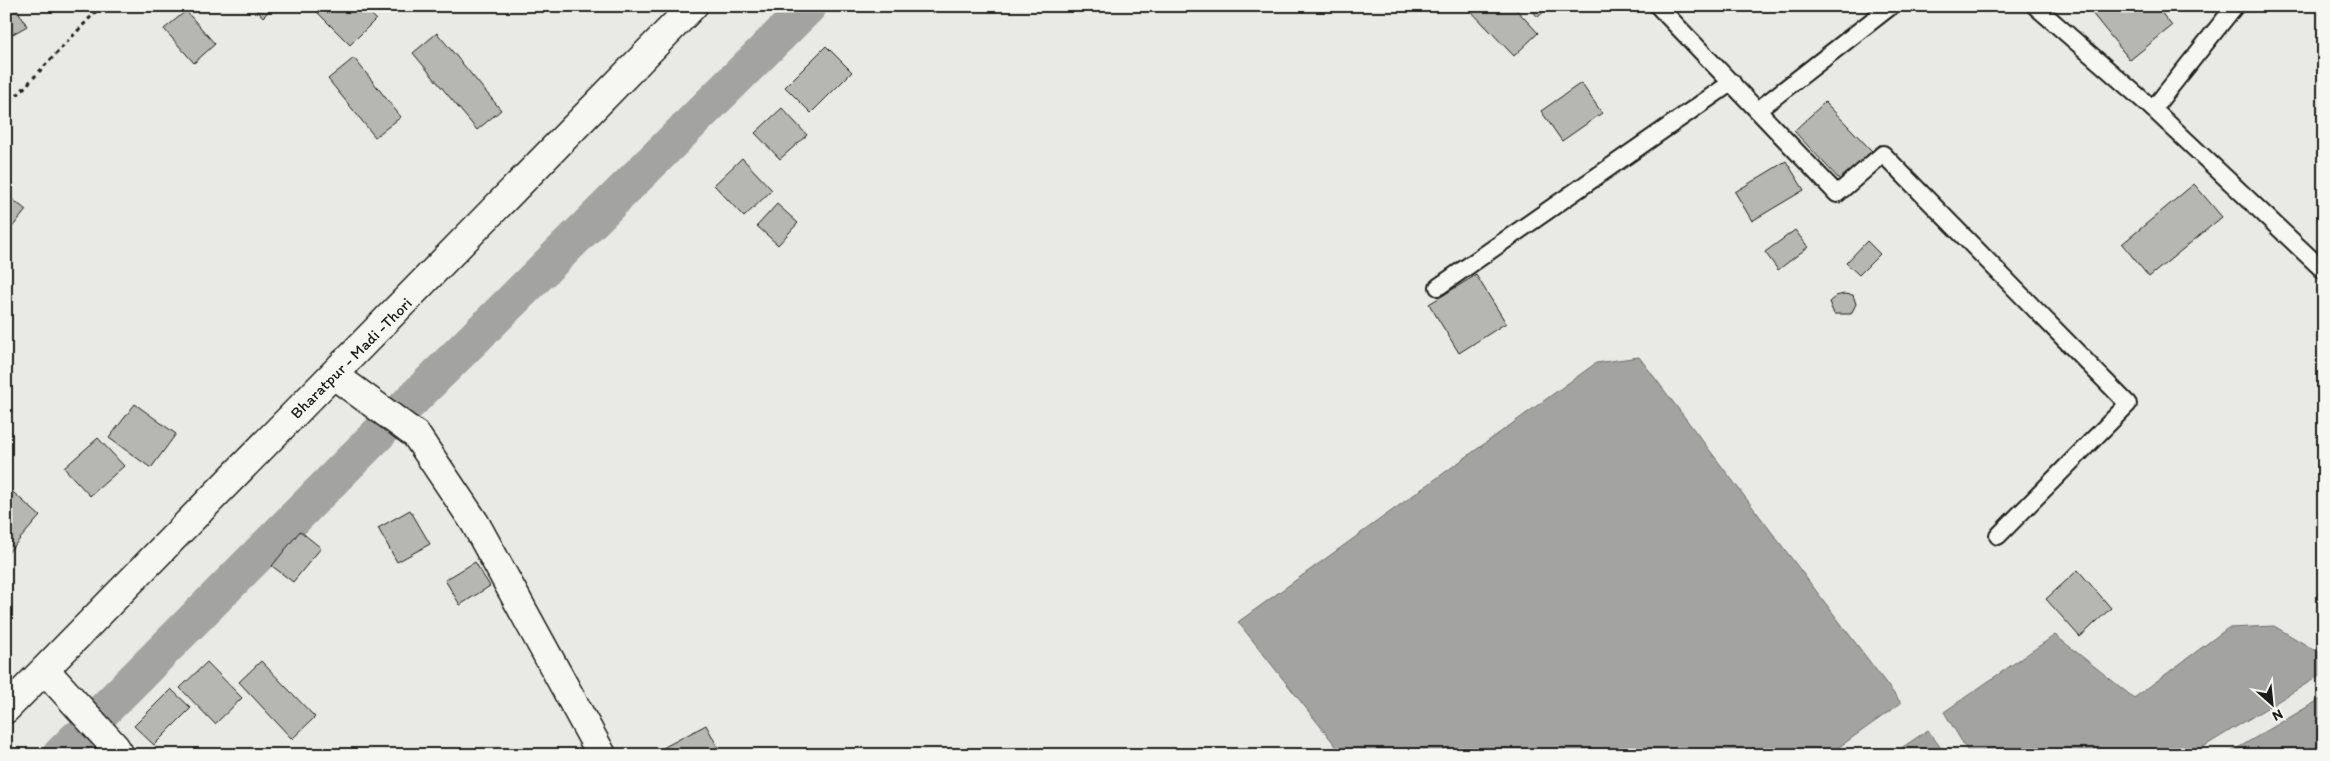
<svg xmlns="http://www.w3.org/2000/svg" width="2330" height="761" font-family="Itim,sans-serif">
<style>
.water{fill:#a3a3a1;stroke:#6d6d6c}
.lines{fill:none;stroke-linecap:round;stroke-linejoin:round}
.canal{stroke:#a3a3a1;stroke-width:36}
.building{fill:#b6b6b3;stroke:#1c1c1c}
.lane-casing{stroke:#1c1c1c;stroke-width:20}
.street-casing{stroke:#1c1c1c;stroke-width:31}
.secondary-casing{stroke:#1c1c1c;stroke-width:31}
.path{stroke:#1c1c1c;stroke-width:3;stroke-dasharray:4 4;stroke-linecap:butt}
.lane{stroke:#f6f6f2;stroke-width:16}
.street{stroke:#f6f6f2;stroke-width:28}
.secondary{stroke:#f6f6f2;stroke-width:28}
.labels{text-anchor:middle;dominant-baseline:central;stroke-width:4;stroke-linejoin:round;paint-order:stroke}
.street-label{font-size:16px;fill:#1c1c1c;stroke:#f6f6f2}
</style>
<rect width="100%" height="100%" fill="#e9e9e5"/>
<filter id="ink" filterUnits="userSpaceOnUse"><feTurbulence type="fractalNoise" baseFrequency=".02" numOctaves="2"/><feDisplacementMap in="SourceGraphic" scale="10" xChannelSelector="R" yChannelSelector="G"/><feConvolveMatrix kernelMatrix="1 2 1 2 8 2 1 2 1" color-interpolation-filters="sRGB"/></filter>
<g filter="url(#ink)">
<g class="water">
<path d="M1639,357L1901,703L1828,755H1343L1238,622L1596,363Z"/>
<path d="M2274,626L2323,655L2324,673L2190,755H1970L1944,712L2055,635L2134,698L2228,628Z"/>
<path d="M2324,697V755H2226Z"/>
<path d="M1928,730L1946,755H1891Z"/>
</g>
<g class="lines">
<g class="canal">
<path d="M402,410L809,6"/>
<path d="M100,714L381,431"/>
<path d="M60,755L76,739"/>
</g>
</g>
<g class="building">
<path d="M6,6H15L27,26L6,38Z"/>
<path d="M253,6H274L263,17Z"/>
<path d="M311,6H363L376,19L350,45Z"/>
<path d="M1466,6H1513L1538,33L1514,56Z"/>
<path d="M1528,6H1550L1538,17Z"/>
<path d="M2156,6L2172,26L2130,60L2087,7Z"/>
<path d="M186,11L215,44L194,63L164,29Z"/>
<path d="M437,33L501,110L477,130L413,53Z"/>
<path d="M826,46L852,72L811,113L785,87Z"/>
<path d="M354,58L401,117L375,137L328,79Z"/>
<path d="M1581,83L1602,113L1562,141L1541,111Z"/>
<path d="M1825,102L1872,151L1840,180L1794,131Z"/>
<path d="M782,108L807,135L780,159L755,133Z"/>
<path d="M742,158L772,190L744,217L714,185Z"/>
<path d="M1786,161L1804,190L1752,221L1735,192Z"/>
<path d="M2194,184L2222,217L2149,277L2122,244Z"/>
<path d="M6,194L26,210L6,235Z"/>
<path d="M777,204L798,223L778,245L757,226Z"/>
<path d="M1795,230L1808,247L1778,270L1765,252Z"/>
<path d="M1867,241L1880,254L1859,275L1846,263Z"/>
<path d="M1476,275L1506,323L1459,353L1429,304Z"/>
<path d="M1844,294L1853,295L1856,304L1851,314H1834L1829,302L1836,296Z"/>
<path d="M135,404L176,434L151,468L109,438Z"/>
<path d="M98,438L124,466L90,496L64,468Z"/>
<path d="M6,486L40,516L6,555Z"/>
<path d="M410,510L430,544L397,562L378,528Z"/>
<path d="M300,531L321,548L293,582L272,566Z"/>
<path d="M475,562L490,586L460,605L445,580Z"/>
<path d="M2078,570L2111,608L2080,637L2046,599Z"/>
<path d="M261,661L315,717L292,739L239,682Z"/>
<path d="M207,662L242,698L215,724L180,688Z"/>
<path d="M171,689L191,708L154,745L134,726Z"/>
<path d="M706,725L722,755H662L659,750Z"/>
</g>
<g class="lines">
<defs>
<g id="lane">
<path d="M1658,6L1837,194L1883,154L2128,404L1998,536"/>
<path d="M2035,6L2153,109"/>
<path d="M2235,6L2153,109L2324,271"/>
<path d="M1758,110L1891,6"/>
<path d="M1438,287L1732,82"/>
</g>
<g id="street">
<path d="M334,375L416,435L475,523L602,755"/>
<path d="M45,670L115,747L120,755"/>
</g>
<path id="secondary" d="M6,709L693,6"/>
</defs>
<use href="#lane" class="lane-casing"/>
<use href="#street" class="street-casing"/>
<use href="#secondary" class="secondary-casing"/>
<path class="path" d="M6,107L101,6"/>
<use href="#lane" class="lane"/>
<use href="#street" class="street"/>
<use href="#secondary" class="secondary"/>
</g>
</g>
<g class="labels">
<g class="street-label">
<text transform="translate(351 358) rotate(-45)">Bharatpur - Madi -Thori</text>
</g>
</g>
<rect width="2330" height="761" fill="none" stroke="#f6f6f2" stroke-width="25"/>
<rect x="12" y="12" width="2305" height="736" fill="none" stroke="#1c1c1c" stroke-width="2" filter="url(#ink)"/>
<g transform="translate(2272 704) rotate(153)" stroke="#f6f6f2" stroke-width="4" paint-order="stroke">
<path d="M0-4L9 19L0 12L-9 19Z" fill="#1c1c1c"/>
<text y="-8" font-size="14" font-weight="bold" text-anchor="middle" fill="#1c1c1c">N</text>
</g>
</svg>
